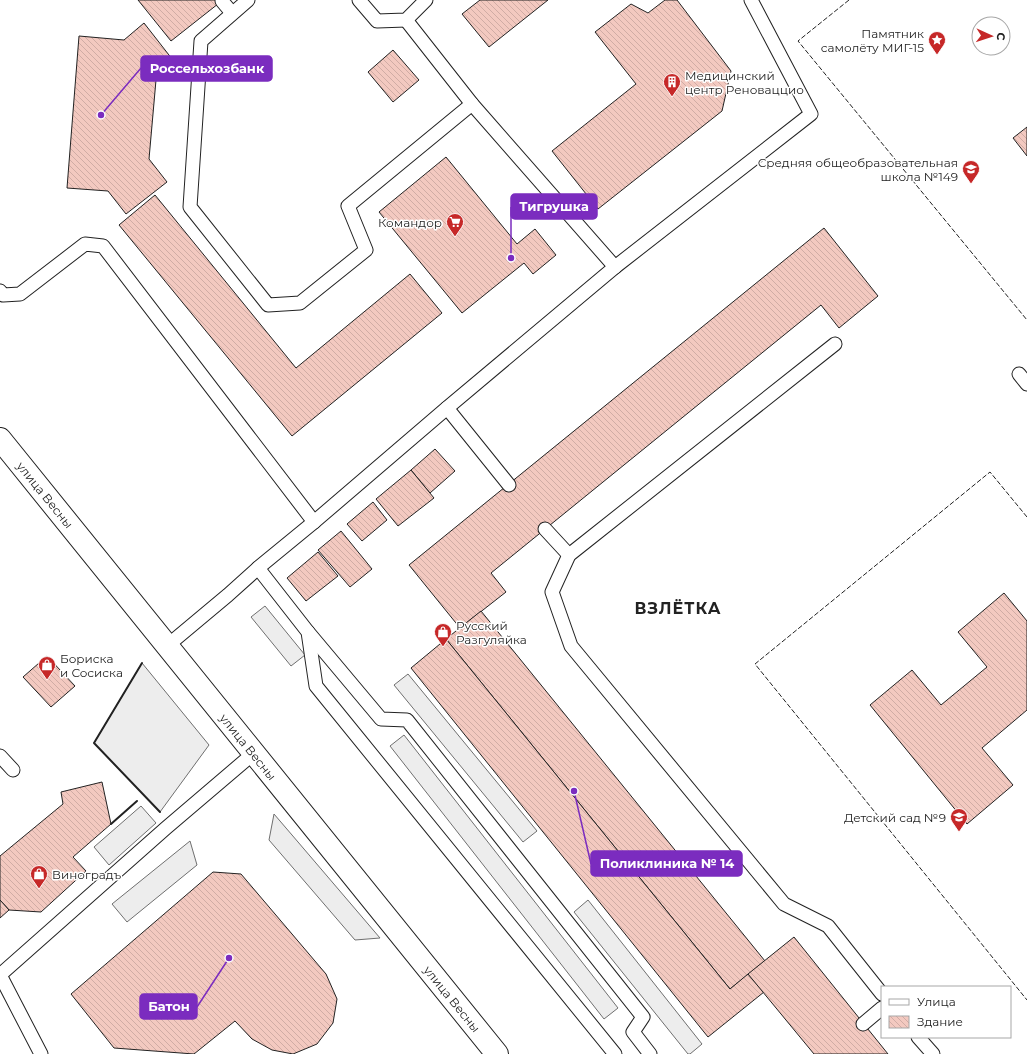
<svg xmlns="http://www.w3.org/2000/svg" width="1027" height="1054" font-family="Montserrat,sans-serif">
<style>
.parking{fill:#ededed;stroke:#6f6f6f}
.building{fill:url(#building-back-hatch);stroke:#222}
.lines{fill:none;stroke-linecap:round;stroke-linejoin:round}
.service-casing{stroke:#222;stroke-width:15}
.minor-casing{stroke:#222;stroke-width:24}
.service{stroke:#fff;stroke-width:13}
.minor{stroke:#fff;stroke-width:22}
.fence{stroke:#222;stroke-width:1;stroke-dasharray:5 2;stroke-linecap:butt}
.wall{stroke:#222;stroke-width:2}
.labels{text-anchor:middle;dominant-baseline:central;stroke-width:3;stroke-linejoin:round;paint-order:stroke}
.poi-label{font-size:12px;fill:#222;stroke:#fff;text-anchor:end}
.street-label{font-size:12px;fill:#222;stroke:#fff}
.district-label{font-size:16px;font-weight:bold;letter-spacing:1px;fill:#222;stroke:#fff}
.leader{fill:none;stroke:#7b2cbf;stroke-width:1.5}
.callout-dot{fill:#7b2cbf;stroke:#fff;stroke-width:1.5}
.callout{fill:#7b2cbf;stroke:#7b2cbf;stroke-width:1.5}
.callout-label{font-size:13px;text-anchor:middle;font-weight:bold;fill:#fff}
</style>
<defs>
<pattern id="building-back-hatch" width="6" height="6" patternUnits="userSpaceOnUse"><rect width="6" height="6" fill="#f3c9c0"/><path d="M-1 5l2 2M0 0l6 6M5-1l2 2" fill="none" stroke="#d0aca5"/></pattern>
</defs>
<rect width="100%" height="100%" fill="#fff"/>
<g class="parking">
<path d="M265,606L305,655L291,666L251,617Z"/>
<path d="M142,663L209,745L160,812L94,743Z"/>
<path d="M408,674L537,831L523,842L394,685Z"/>
<path d="M404,735L618,1008L604,1019L390,746Z"/>
<path d="M141,806L156,823L109,865L94,847Z"/>
<path d="M274,814L298,842L380,938L355,940L269,840Z"/>
<path d="M190,841L197,865L127,922L112,904Z"/>
<path d="M588,900L702,1044L690,1054H688L574,912Z"/>
</g>
<g class="building">
<path d="M138,0H223L171,41Z"/>
<path d="M480,0H548L489,47L462,14Z"/>
<path d="M665,0H677L731,71L722,111L598,209L552,151L636,84L595,32L631,4L648,13Z"/>
<path d="M144,23L176,64L156,80L149,159L167,182L126,214L108,191L67,188L79,36L124,40Z"/>
<path d="M393,50L419,80L393,102L368,72Z"/>
<path d="M1027,127V156L1013,138Z"/>
<path d="M446,157L517,244L535,229L556,255L533,274L524,263L462,313L379,212Z"/>
<path d="M155,195L296,368L410,274L442,313L292,436L119,225Z"/>
<path d="M824,228L878,296L839,328L821,305L491,573L506,592L460,628L409,565Z"/>
<path d="M435,449L455,471L430,493L411,470Z"/>
<path d="M411,470L434,498L398,526L376,499Z"/>
<path d="M373,502L387,520L362,541L347,524Z"/>
<path d="M341,531L372,569L350,587L318,550Z"/>
<path d="M318,552L338,576L306,601L287,578Z"/>
<path d="M1004,593L1027,621V710L982,748L1013,785L967,824L870,705L912,670L941,705L987,667L958,632Z"/>
<path d="M481,611L765,961L730,989L446,639Z"/>
<path d="M446,639L730,989L748,974L764,992L708,1037L411,668Z"/>
<path d="M47,656L75,686L51,707L23,677Z"/>
<path d="M102,782L111,824L73,857L86,871L41,912L9,910L0,900V856L63,804L61,792Z"/>
<path d="M213,872L241,874L326,974L337,999L333,1023L317,1044L293,1054L272,1050L252,1039L235,1021L194,1054L114,1048L71,994Z"/>
<path d="M0,900L9,910L0,918Z"/>
<path d="M794,937L888,1054H814L748,974Z"/>
</g>
<g class="lines">
<defs>
<g id="service">
<path d="M248,0L201,41L190,207L268,305L300,303L366,250L348,206L472,104"/>
<path d="M359,0L377,21L406,20L426,0"/>
<path d="M222,1L232,13"/>
<path d="M406,20L472,104L615,267"/>
<path d="M0,291L3,295L20,294L85,244L103,246L314,522"/>
<path d="M835,344L569,555L552,592L571,646L784,904L828,926L882,994"/>
<path d="M1019,374L1027,384"/>
<path d="M447,408L509,485"/>
<path d="M545,529L569,555"/>
<path d="M258,568L308,632L316,686L615,1054"/>
<path d="M308,632L381,719L407,720L643,1017L633,1032L650,1054"/>
<path d="M167,646L228,595L258,568L314,522L447,408L615,267L811,114L751,0"/>
<path d="M0,756L13,770"/>
<path d="M0,975L166,828L254,753"/>
<path d="M0,975L41,1054"/>
<path d="M863,1024L882,1008"/>
<path d="M918,1037L933,1054"/>
</g>
<path id="minor" d="M0,439L497,1054"/>
</defs>
<use href="#service" class="service-casing"/>
<use href="#minor" class="minor-casing"/>
<use href="#service" class="service"/>
<use href="#minor" class="minor"/>
<g class="fence">
<path d="M849,0L798,41L1027,320"/>
<path d="M1027,517L990,472L755,664L1027,1000"/>
</g>
<g class="wall">
<path d="M142,663L94,743L160,812"/>
<path d="M111,824L137,801"/>
</g>
</g>
<defs>
<symbol id="sight-pin" viewBox="-11 -11 22 30"><path d="M0 17L-7.5 6A9.5 9.5 0 1 1 7.5 6Z" fill="#c62828" stroke="#fff"/><path d="M0-6L1.8-2.2L6-1.7L2.9 1.2L3.7 5.4L0 3.3L-3.7 5.4L-2.9 1.2L-6-1.7L-1.8-2.2Z" fill="#fff"/></symbol>
<symbol id="building-pin" viewBox="-11 -11 22 30"><path d="M0 17L-7.5 6A9.5 9.5 0 1 1 7.5 6Z" fill="#c62828" stroke="#fff"/><path d="M-4-6H4V6H1V3H-1V6H-4ZM-2.5-4.3h1.7v1.8h-1.7ZM.8-4.3h1.7v1.8H.8ZM-2.5-1h1.7V.8h-1.7ZM.8-1h1.7V.8H.8Z" fill="#fff"/></symbol>
<symbol id="school-pin" viewBox="-11 -11 22 30"><path d="M0 17L-7.5 6A9.5 9.5 0 1 1 7.5 6Z" fill="#c62828" stroke="#fff"/><path d="M0-5L7-2L0 1L-7-2ZM-4 1L0 2.5L4 1V4Q0 6-4 4Z" fill="#fff"/></symbol>
<symbol id="supermarket-pin" viewBox="-11 -11 22 30"><path d="M0 17L-7.5 6A9.5 9.5 0 1 1 7.5 6Z" fill="#c62828" stroke="#fff"/><path d="M-6-5.5h2.5l.6 2H6L4.5 2H-2.5L-4.4-4H-6ZM-1.5 3.2a1.3 1.3 0 1 0 .1 0ZM3 3.2a1.3 1.3 0 1 0 .1 0Z" fill="#fff"/></symbol>
<symbol id="shop-pin" viewBox="-11 -11 22 30"><path d="M0 17L-7.5 6A9.5 9.5 0 1 1 7.5 6Z" fill="#c62828" stroke="#fff"/><path d="M-5-2.5h2.3a2.7 3.5 0 0 1 5.4 0H5L5.5 6h-11ZM-1.5-2.5h3a1.5 2.3 0 0 0-3 0Z" fill="#fff"/></symbol>
</defs>
<g fill-rule="evenodd">
<use href="#sight-pin" x="927" y="30" width="20" height="27"/>
<use href="#building-pin" x="662" y="72" width="20" height="27"/>
<use href="#school-pin" x="961" y="159" width="20" height="27"/>
<use href="#supermarket-pin" x="445" y="212" width="20" height="27"/>
<use href="#shop-pin" x="433" y="622" width="20" height="27"/>
<use href="#shop-pin" x="37" y="655" width="20" height="27"/>
<use href="#school-pin" x="949" y="807" width="20" height="27"/>
<use href="#shop-pin" x="29" y="864" width="20" height="27"/>
</g>
<g class="labels">
<g class="poi-label">
<text x="924" y="33">Памятник<tspan x="924" dy="14">самолёту МИГ-15</tspan></text>
<text x="685" y="75" text-anchor="start">Медицинский<tspan x="685" dy="14">центр Реноваццио</tspan></text>
<text x="958" y="162">Средняя общеобразовательная<tspan x="958" dy="14">школа №149</tspan></text>
<text x="442" y="222">Командор</text>
<text x="456" y="625" text-anchor="start">Русский<tspan x="456" dy="14">Разгуляйка</tspan></text>
<text x="60" y="658" text-anchor="start">Бориска<tspan x="60" dy="14">и Сосиска</tspan></text>
<text x="946" y="817">Детский сад №9</text>
<text x="52" y="874" text-anchor="start">Виноградъ</text>
</g>
<g class="street-label">
<text transform="translate(45 495) rotate(51)">улица Весны</text>
<text transform="translate(248 747) rotate(51)">улица Весны</text>
<text transform="translate(452 999) rotate(51)">улица Весны</text>
</g>
<g class="district-label">
<text x="678" y="608">ВЗЛЁТКА</text>
</g>
</g>
<path class="leader" d="M101 115L141 68M511 258L511 207M574 791L591 864M229 958L197 1007"/>
<g class="callout-dot">
<circle cx="101" cy="115" r="4"/>
<circle cx="511" cy="258" r="4"/>
<circle cx="574" cy="791" r="4"/>
<circle cx="229" cy="958" r="4"/>
</g>
<g class="callout">
<rect x="141" y="56" width="131" height="25" rx="4"/>
<rect x="511" y="194" width="86" height="25" rx="4"/>
<rect x="591" y="851" width="151" height="25" rx="4"/>
<rect x="140" y="994" width="57" height="25" rx="4"/>
</g>
<g class="callout-label">
<text x="207" y="73">Россельхозбанк</text>
<text x="554" y="211">Тигрушка</text>
<text x="667" y="868">Поликлиника № 14</text>
<text x="169" y="1011">Батон</text>
</g>
<rect x="881" y="986" width="130" height="52" fill="#ffffff" stroke="#a7a7a7"/>
<rect x="889" y="999" width="20" height="6" fill="#ffffff" stroke="#a7a7a7"/>
<text x="917" y="1006" font-size="12" fill="#222222">Улица</text>
<rect x="889" y="1016" width="20" height="12" fill="url(#building-back-hatch)" stroke="#a7a7a7"/>
<text x="917" y="1026" font-size="12" fill="#222222">Здание</text>
<g transform="translate(991 36) rotate(93)"><circle r="19" fill="#ffffff" stroke="#a7a7a7"/>
<path d="M0-3L7 15L0 10L-7 15Z" fill="#c62828"/>
<text y="-6" font-size="11" font-weight="bold" text-anchor="middle" fill="#222222">С</text>
</g>
</svg>
